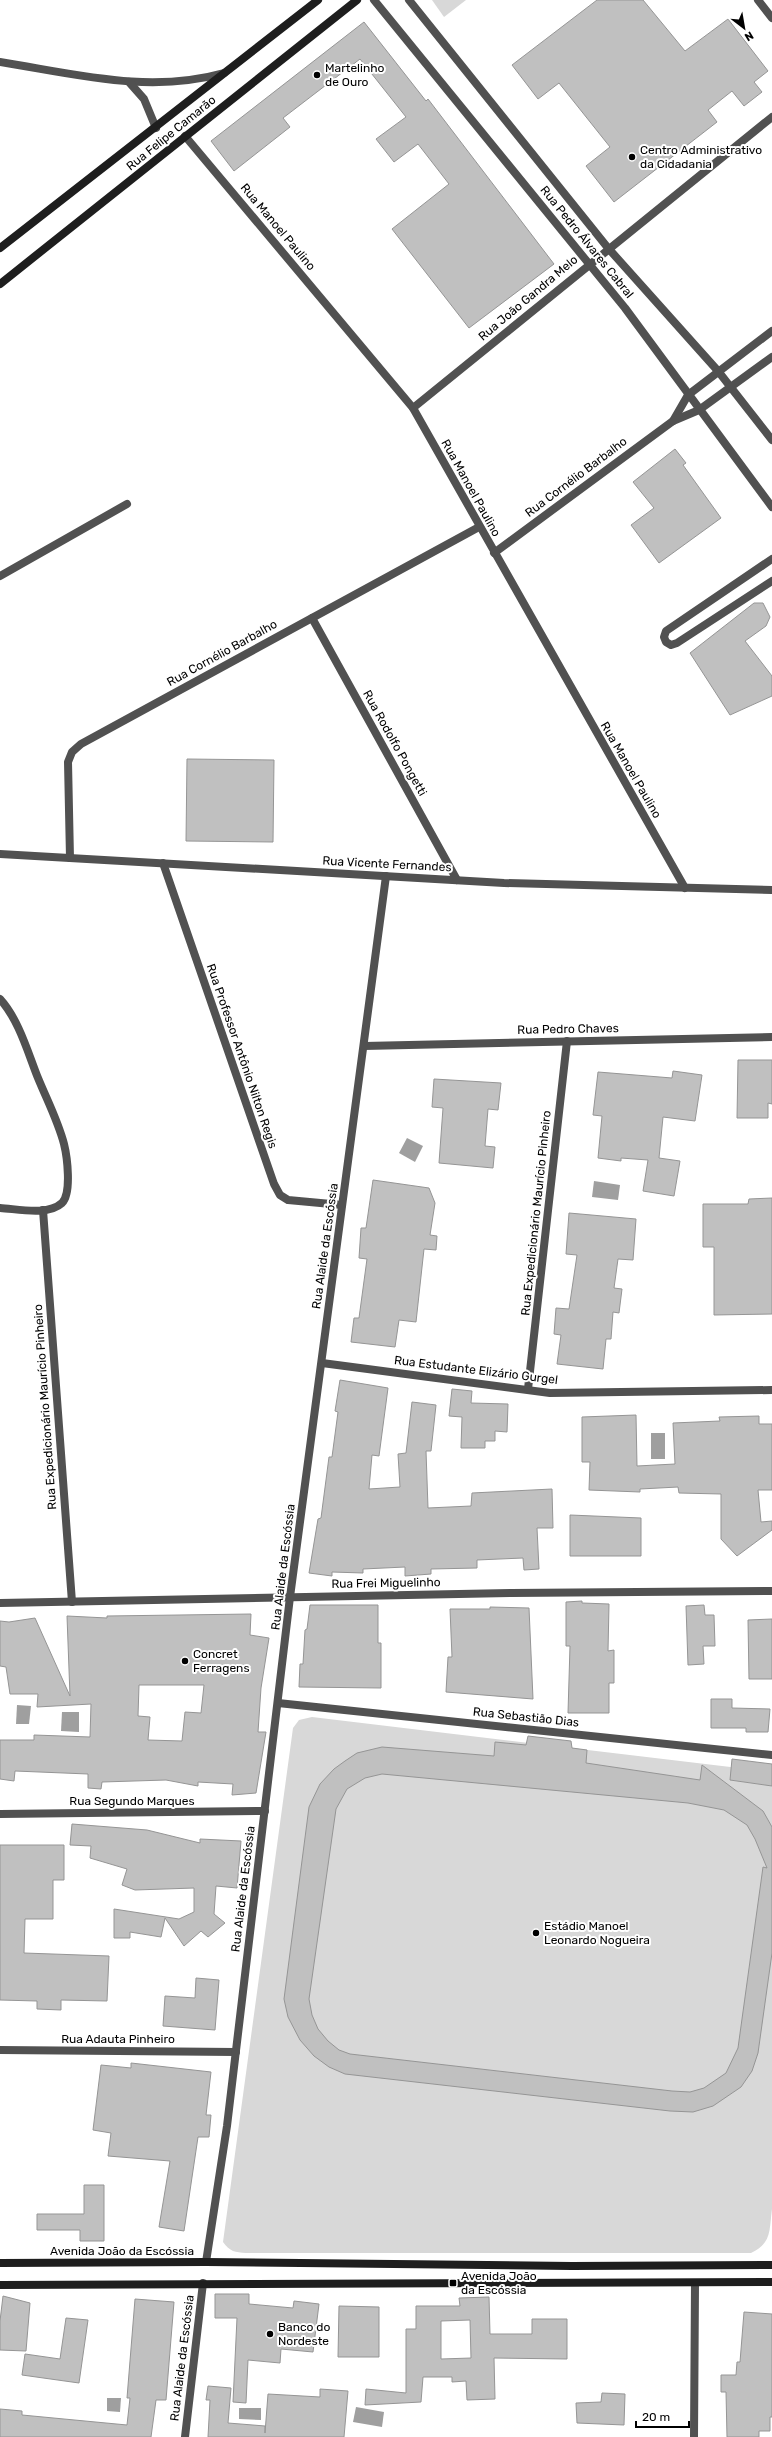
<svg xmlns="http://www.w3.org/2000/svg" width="772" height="2437" font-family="Rubik,sans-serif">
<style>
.green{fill:#d8d8d8}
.water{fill:#9f9f9f}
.building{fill:#c0c0c0;stroke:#959595;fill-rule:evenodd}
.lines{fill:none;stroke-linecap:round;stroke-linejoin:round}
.minor{stroke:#515151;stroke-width:8}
.secondary{stroke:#1e1e1e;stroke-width:8}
.poi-dot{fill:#000;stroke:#fff;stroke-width:1.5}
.labels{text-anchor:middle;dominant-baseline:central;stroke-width:4;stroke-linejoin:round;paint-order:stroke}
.poi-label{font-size:12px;fill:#000;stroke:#fff;text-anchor:start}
.street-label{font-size:12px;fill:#000;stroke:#fff}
</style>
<rect width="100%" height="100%" fill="#fff"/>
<g class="green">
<path d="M432,0H466L444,17Z"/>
<path d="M312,1717L772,1772V2209C769,2231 772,2243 751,2253H246C235,2252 230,2252 223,2242L293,1728L299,1720Z"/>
</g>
<g class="water">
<path d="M407,1138L423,1146L415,1162L399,1153Z"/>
<path d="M594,1181L620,1185L618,1200L592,1197Z"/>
<rect x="651" y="1433" width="14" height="26"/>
<path d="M17,1705L31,1706L29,1724H16Z"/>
<path d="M62,1712H79V1732L61,1731Z"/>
<path d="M107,2398H121L120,2412L107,2411Z"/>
<path d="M356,2407L384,2412L382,2427L353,2422Z"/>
<path d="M239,2408H261V2420L239,2419Z"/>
</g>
<g class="building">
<path d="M597,0H643L685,51L728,19L768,71L754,82L762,92L744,106L732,91L708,110L717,122L614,202L586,166L610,147L559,83L538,99L512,65Z"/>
<path d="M364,22L426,101L428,99L554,264L469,328L392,229L449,184L418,144L394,162L376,139L406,117L360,59L283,118L290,127L234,171L211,141Z"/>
<path d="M675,449L686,463L683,465L721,518L659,563L631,525L654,508L633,482Z"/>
<path d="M754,603H763L770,617L766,626L745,641L772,676V696L730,715L690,653Z"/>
<path d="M187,759L274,760L273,842L186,841Z"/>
<path d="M738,1060H772V1104L768,1103V1118H737Z"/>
<path d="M673,1071L702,1075L695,1121L663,1117L659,1158L680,1161L674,1196L643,1191L648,1160L621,1158V1161L598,1158L602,1116L593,1115L598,1072L672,1078Z"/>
<path d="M434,1079L501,1083L498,1110L488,1109L485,1146L495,1147L493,1168L439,1163L443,1108L432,1107Z"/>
<path d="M373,1180L429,1188L435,1203L430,1235L437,1236L436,1250L424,1249L416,1322L399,1320L395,1347L351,1342L354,1318H359L367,1259L359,1258L361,1228H366Z"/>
<path d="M772,1198V1314L714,1315V1247H703V1204H748L749,1199Z"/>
<path d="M569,1213L636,1219L633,1260L618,1259L614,1288L622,1289L619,1313L613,1312L611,1339H606L603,1369L557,1364L561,1335L554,1334L556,1308L569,1309L577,1255L566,1254Z"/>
<path d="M340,1380L388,1388L379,1456L372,1455L369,1489L400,1487L398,1454L406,1453L412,1402L436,1405L431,1451H426L428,1508L471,1506L472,1493L552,1489L553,1528H537L539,1569L524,1570L523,1558L477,1560V1568L431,1569V1574L405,1576V1567L363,1569V1573L332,1572V1576L309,1573L318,1519L321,1518L329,1457H332L338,1412L335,1411Z"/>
<path d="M452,1389L472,1391L471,1403L508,1404L507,1432L495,1431V1441H485V1448H461L462,1417L449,1416Z"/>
<path d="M636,1415L637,1466L675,1464L673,1423L720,1421L719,1417L759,1416V1424H772V1490H758L761,1522L772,1521V1530L737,1556L721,1539V1494L679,1493L678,1487L640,1489V1492L589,1490L590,1462H582V1417Z"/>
<path d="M570,1515L641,1518V1556H570Z"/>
<path d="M582,1601V1603L609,1604L608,1651L614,1650V1683H609V1713H568L570,1646H566V1602Z"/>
<path d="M310,1605H378V1643H381V1688L299,1687L300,1664H303L305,1630L307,1629Z"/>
<path d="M704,1605L705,1615H714L715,1646H703L704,1664L688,1665L686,1606Z"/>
<path d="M490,1607L529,1608L533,1699L446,1692L448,1657H452L450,1609H490Z"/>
<path d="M251,1614L250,1635L269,1638L261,1688L258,1732H266L256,1793L232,1795L233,1784L198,1782V1786L166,1780L102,1782L101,1789L88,1788V1774L15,1771L14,1781L0,1779V1740H34V1735L90,1737L91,1704L37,1707L38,1694H10L6,1667L0,1666V1621L9,1622L35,1618L70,1696L67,1616L107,1618V1616ZM139,1685H204L201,1713L185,1712L182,1741L148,1740L150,1717L138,1716Z"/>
<path d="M772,1619V1679H749L748,1620Z"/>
<path d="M711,1699H732V1708L770,1709L768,1732H746V1728H711Z"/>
<path d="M528,1736L571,1741L572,1748L587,1750L586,1763L700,1780L702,1765L763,1811L772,1827V1953L758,2053L752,2071L741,2087L713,2106L693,2112L670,2111L345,2074L329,2067L314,2056L300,2040L288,2017L284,1999L309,1807L320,1784L334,1769L345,1761L357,1753L382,1747L494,1756L495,1742L526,1745ZM382,1774L688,1803L724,1810L747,1825L755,1839L767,1868L763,1867L738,2048L726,2073L704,2088L690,2092L672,2091L350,2054L339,2050L328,2041L318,2029L312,2015L309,1999L336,1809L347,1789L365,1778Z"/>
<path d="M732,1759L772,1764V1786L730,1780Z"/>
<path d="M72,1824L147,1830L200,1843V1839L241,1841L237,1888L216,1886L214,1914L225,1923L208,1937L201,1931L184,1946L165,1918L161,1937L130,1932V1938H114V1909L179,1919L194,1912V1888L135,1890L122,1885L127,1869L90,1858L91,1846L70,1845Z"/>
<path d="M0,1845H64V1880H53V1919H25L24,1953L109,1956L107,2001L61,2000V2010L37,2009V2001L0,2000Z"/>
<path d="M196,1978L219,1980L215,2030L163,2026L165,1996L195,1998Z"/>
<path d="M131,2063L211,2072L206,2115H211L209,2137H198L184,2231L159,2227L170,2161L108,2156L111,2133L93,2130L101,2065L131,2068Z"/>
<path d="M84,2185H104V2241H80V2230H37V2214H84Z"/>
<path d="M215,2294H249V2304L293,2308L294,2301L319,2304L313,2352L281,2349L280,2363L248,2360L246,2403L233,2402L237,2318H215Z"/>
<path d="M3,2296L30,2303L26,2351L0,2350V2321Z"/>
<path d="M489,2297L490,2334H532V2319H567V2359L494,2358L495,2399L467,2400L466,2381L452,2382V2377H423L421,2402L365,2405L366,2389L406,2393V2329H416V2306H460L459,2298ZM470,2320L471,2358L441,2359V2321Z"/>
<path d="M135,2299L174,2302L166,2400H156L151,2437H0V2409L22,2411V2415L127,2425L130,2398H127Z"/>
<path d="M339,2306L379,2307V2357H338Z"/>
<path d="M744,2312L772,2314V2417H770V2431H759V2437H727L726,2392H721V2375H736L737,2362H740Z"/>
<path d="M66,2318L88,2320L79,2383L22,2375L25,2354L60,2359Z"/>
<path d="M208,2386L231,2388L228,2423L265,2426V2433L268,2394L320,2397V2389L348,2391L344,2437H208L210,2400H206Z"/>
<path d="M602,2393L625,2394L624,2425L577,2423L576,2403L601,2402Z"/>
</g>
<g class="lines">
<g class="minor">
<path d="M374,0L625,308L772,507"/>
<path d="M409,0L608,248L718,371L772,440"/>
<path d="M758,0L772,18"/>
<path d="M0,62C76,74 149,94 224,73"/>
<path d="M129,82L144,99L156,128"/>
<path d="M185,136L413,408L685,888"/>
<path d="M413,408L772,117"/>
<path d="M673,421L688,395L772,331"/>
<path d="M494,553L673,421L699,410L772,357"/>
<path d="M772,559L666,631L664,637L666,642L671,645L677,643L772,581"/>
<path d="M0,576L127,504"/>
<path d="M312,618L457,880"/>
<path d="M0,854L504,883L772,890"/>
<path d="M70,858L68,762L72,752L81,744L479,527"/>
<path d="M163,863L274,1184L280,1195L288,1200L342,1205"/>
<path d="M0,999C19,1020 28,1053 38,1078C47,1100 58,1121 64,1144C67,1156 72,1193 62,1203C48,1216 18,1209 0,1208"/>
<path d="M364,1046L772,1037"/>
<path d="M43,1210L72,1602"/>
<path d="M322,1363L550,1393L772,1390"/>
<path d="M528,1389L567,1041"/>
<path d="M0,1603L511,1593L772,1591"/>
<path d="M278,1703L772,1755"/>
<path d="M0,1814L265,1811"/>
<path d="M0,2050L236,2052"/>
<path d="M206,2262L227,2126L290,1597L386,876"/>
<path d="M185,2437L203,2283"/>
<path d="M694,2437L695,2284"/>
</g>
<g class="secondary">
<path d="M0,248L318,0"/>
<path d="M0,284L357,0"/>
<path d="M0,2263L206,2262L572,2266L772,2265"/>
<path d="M0,2285L772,2282"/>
</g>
</g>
<g class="poi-dot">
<circle cx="317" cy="75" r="4"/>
<circle cx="632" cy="157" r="4"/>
<circle cx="185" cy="1661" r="4"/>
<circle cx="536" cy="1933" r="4"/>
<rect x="449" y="2279" width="8" height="8" rx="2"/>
<circle cx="270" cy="2334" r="4"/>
</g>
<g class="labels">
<g class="poi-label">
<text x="325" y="68">Martelinho<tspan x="325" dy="14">de Ouro</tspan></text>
<text x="640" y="150">Centro Administrativo<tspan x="640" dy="14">da Cidadania</tspan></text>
<text x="193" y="1654">Concret<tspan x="193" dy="14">Ferragens</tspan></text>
<text x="544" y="1926">Estádio Manoel<tspan x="544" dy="14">Leonardo Nogueira</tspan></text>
<text x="461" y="2276">Avenida João<tspan x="461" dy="14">da Escóssia</tspan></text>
<text x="278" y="2327">Banco do<tspan x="278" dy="14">Nordeste</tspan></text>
</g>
<g class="street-label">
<text transform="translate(171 133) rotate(-39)">Rua Felipe Camarão</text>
<text transform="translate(278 227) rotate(50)">Rua Manoel Paulino</text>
<text transform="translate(587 242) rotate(51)">Rua Pedro Álvares Cabral</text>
<text transform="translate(528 298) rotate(-40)">Rua João Gandra Melo</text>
<text transform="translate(576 477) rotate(-37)">Rua Cornélio Barbalho</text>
<text transform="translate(471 488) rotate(61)">Rua Manoel Paulino</text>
<text transform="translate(222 653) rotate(-29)">Rua Cornélio Barbalho</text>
<text transform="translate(395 743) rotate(61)">Rua Rodolfo Pongetti</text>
<text transform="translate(631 770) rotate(60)">Rua Manoel Paulino</text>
<text transform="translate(387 864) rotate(3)">Rua Vicente Fernandes</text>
<text transform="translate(568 1029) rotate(-1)">Rua Pedro Chaves</text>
<text transform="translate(242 1056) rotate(71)">Rua Professor Antônio Nilton Regis</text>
<text transform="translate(536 1213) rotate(-84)">Rua Expedicionário Maurício Pinheiro</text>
<text transform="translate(325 1246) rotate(-82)">Rua Alaide da Escóssia</text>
<text transform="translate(476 1370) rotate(7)">Rua Estudante Elizário Gurgel</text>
<text transform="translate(45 1407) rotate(-94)">Rua Expedicionário Maurício Pinheiro</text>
<text transform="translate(283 1567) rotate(-83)">Rua Alaide da Escóssia</text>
<text transform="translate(386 1583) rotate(-1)">Rua Frei Miguelinho</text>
<text transform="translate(526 1717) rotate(6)">Rua Sebastião Dias</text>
<text x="132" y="1801">Rua Segundo Marques</text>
<text transform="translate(243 1889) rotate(-83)">Rua Alaide da Escóssia</text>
<text x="118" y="2039">Rua Adauta Pinheiro</text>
<text x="122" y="2251">Avenida João da Escóssia</text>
<text transform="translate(182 2358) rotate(-83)">Rua Alaide da Escóssia</text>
</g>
</g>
<g transform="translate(744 28) rotate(149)" stroke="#ffffff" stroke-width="3" paint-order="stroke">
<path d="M0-3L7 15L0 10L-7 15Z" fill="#000000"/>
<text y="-6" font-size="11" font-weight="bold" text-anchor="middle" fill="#000000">N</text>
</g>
<path d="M636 2421v6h53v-6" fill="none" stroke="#000000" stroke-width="2"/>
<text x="642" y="2421" font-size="12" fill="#000000" stroke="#ffffff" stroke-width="3" paint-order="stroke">20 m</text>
</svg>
